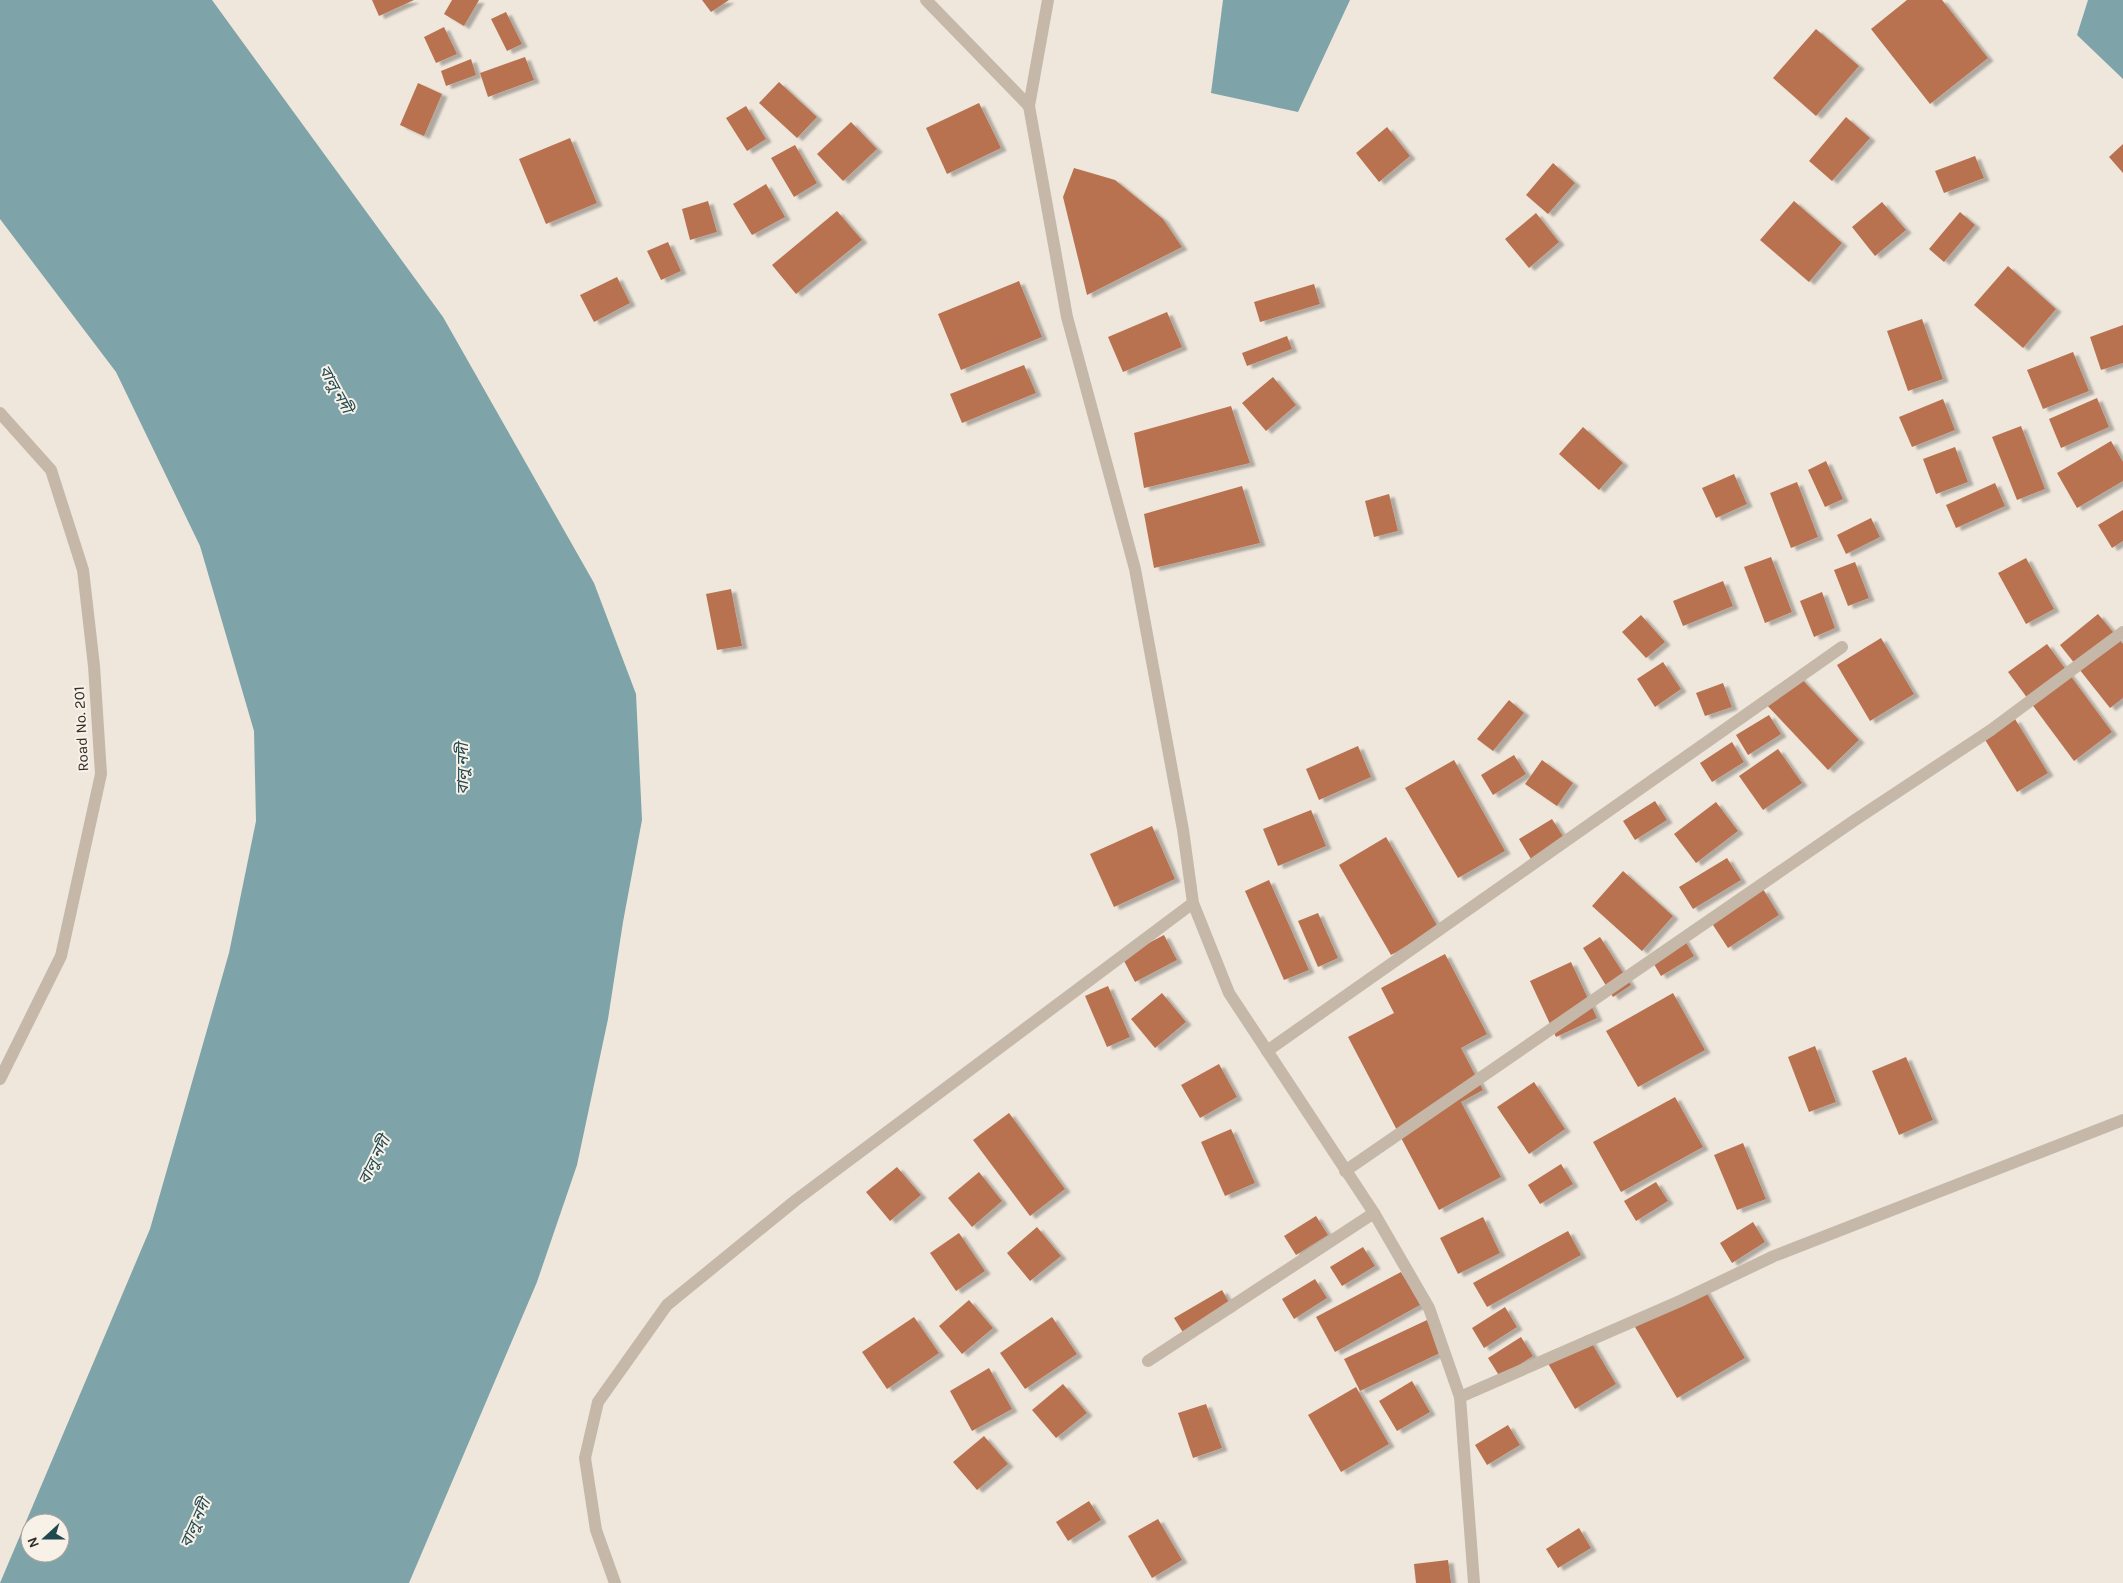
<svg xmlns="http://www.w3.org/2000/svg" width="2123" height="1583" font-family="Karla,'Noto Sans Bengali',sans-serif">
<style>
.water{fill:#7ea3a9;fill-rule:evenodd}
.building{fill:#b87250;filter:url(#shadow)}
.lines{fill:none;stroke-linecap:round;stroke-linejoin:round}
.minor{stroke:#c5b8a9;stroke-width:12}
.labels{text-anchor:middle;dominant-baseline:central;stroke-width:4;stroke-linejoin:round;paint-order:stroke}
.street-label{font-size:15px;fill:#332d28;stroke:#f7f1e8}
.water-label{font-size:16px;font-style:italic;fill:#224950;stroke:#f7f1e8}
</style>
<defs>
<filter id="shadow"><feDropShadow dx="5.5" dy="3" stdDeviation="1" flood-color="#0004"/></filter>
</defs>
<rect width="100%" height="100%" fill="#efe7dc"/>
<g class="water">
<path d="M0,0H212L443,317L594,583L636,694L642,820L623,922L608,1019L577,1165L537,1282L409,1583H0L150,1229L229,953L256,821L254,731L200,546L116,372L0,219ZM30,1523H60V1553H30Z"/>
<path d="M1223,0H1350L1298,112L1211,93Z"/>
<path d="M2088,0H2123V79L2077,35Z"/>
</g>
<g class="building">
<path d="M372,0H414L379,16Z"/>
<path d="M452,0H479L464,26L444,14Z"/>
<path d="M702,0H729L711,12Z"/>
<path d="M1907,0H1942L1988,58L1930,104L1871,29Z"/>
<path d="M506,12L522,44L507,51L491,19Z"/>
<path d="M444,27L457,54L436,63L424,37Z"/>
<path d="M1816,29L1859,66L1816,116L1773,78Z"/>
<path d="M525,57L534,80L488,97L480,73Z"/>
<path d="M471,59L476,75L446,86L441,71Z"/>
<path d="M779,82L817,117L797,138L759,103Z"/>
<path d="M418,83L442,94L424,136L400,125Z"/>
<path d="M979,103L1001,148L947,174L926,128Z"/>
<path d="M746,106L766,139L747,151L726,118Z"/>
<path d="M1846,117L1870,138L1832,181L1809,161Z"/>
<path d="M851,122L877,149L843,181L817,154Z"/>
<path d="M1387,127L1410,156L1379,182L1356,153Z"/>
<path d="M570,138L597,203L546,224L519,159Z"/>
<path d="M2123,144V173L2109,157Z"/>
<path d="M795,145L817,183L794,197L771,158Z"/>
<path d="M1975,156L1984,178L1944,193L1935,171Z"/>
<path d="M1553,163L1575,183L1548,214L1526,195Z"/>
<path d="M1074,168L1115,180L1163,219L1182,247L1087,295L1063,197Z"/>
<path d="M766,184L785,217L752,235L733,204Z"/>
<path d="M708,201L717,232L690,240L682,209Z"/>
<path d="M1794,201L1842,243L1809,282L1760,240Z"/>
<path d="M1882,202L1906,230L1875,256L1852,227Z"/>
<path d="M837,211L862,240L796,294L772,265Z"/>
<path d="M1960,212L1975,225L1944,262L1929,249Z"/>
<path d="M1536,213L1559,242L1529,268L1505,239Z"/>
<path d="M668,242L681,271L661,280L647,251Z"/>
<path d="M2008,266L2056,309L2023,348L1974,305Z"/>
<path d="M617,277L630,303L594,322L580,295Z"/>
<path d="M1019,281L1042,337L961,370L938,314Z"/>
<path d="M1314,284L1320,304L1260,322L1254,302Z"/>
<path d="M1167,312L1182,347L1123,372L1108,337Z"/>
<path d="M1922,319L1943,379L1908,391L1887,331Z"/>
<path d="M2123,325V363L2101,370L2090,337Z"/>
<path d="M1287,336L1292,349L1247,366L1242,353Z"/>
<path d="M2073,352L2089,391L2043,409L2027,370Z"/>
<path d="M1024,365L1036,393L962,423L950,394Z"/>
<path d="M1273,377L1296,405L1266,431L1242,403Z"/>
<path d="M2097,398L2109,427L2061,448L2049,419Z"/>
<path d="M1943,399L1955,430L1912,447L1899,417Z"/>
<path d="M1231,406L1250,463L1144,488L1134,433Z"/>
<path d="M2021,426L2045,489L2017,500L1992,437Z"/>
<path d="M1583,427L1623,463L1599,490L1559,454Z"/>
<path d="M2111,441L2123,462V481L2077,508L2057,473Z"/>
<path d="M1955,447L1968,482L1936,494L1923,459Z"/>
<path d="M1826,461L1843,499L1825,507L1808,470Z"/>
<path d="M1734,474L1747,504L1716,518L1702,488Z"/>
<path d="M1797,482L1818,537L1791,548L1770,493Z"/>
<path d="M1995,483L2005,506L1956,528L1946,505Z"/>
<path d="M1242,486L1260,543L1154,568L1144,514Z"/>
<path d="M1389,494L1398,531L1374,537L1365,501Z"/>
<path d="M2123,510V541L2112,548L2098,525Z"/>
<path d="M1871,518L1880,537L1846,554L1837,535Z"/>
<path d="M1771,557L1792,612L1765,623L1744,567Z"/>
<path d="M2026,558L2054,609L2026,624L1998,573Z"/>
<path d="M1855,562L1869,598L1848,606L1834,570Z"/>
<path d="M1723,581L1733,606L1683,626L1673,601Z"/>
<path d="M731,589L742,646L717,650L706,594Z"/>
<path d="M1822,592L1835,628L1814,637L1800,601Z"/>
<path d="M2098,614L2123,644V698L2110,708L2060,645Z"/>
<path d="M1641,615L1665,642L1646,658L1622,632Z"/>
<path d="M1881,638L1914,694L1870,721L1837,665Z"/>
<path d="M2047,644L2112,732L2074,761L2008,672Z"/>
<path d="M1663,662L1681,689L1655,707L1637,679Z"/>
<path d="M1797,674L1859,740L1828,770L1765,703Z"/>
<path d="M1723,683L1732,707L1705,716L1696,693Z"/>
<path d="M1509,700L1524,713L1493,751L1477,739Z"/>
<path d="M1769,715L1781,734L1748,755L1736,735Z"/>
<path d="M2015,719L2048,773L2017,792L1984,738Z"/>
<path d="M1732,742L1744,762L1712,782L1700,763Z"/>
<path d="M1358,746L1371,777L1319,800L1306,769Z"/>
<path d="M1778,749L1802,783L1763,810L1739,776Z"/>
<path d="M1514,755L1526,774L1493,795L1481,775Z"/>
<path d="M1454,760L1505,851L1458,878L1405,788Z"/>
<path d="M1542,760L1573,783L1557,806L1525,784Z"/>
<path d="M1655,801L1667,820L1635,840L1623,821Z"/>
<path d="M1716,802L1738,831L1696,863L1674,834Z"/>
<path d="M1311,810L1326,846L1278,866L1263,829Z"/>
<path d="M1552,819L1564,838L1531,859L1519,839Z"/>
<path d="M1152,826L1175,879L1114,907L1090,854Z"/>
<path d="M1386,837L1438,927L1391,955L1339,865Z"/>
<path d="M1727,858L1741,880L1693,909L1679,887Z"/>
<path d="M1623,871L1673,916L1642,951L1592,906Z"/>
<path d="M1269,880L1309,970L1284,980L1245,891Z"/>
<path d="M1763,889L1779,915L1728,948L1711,922Z"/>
<path d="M1318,913L1338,958L1318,967L1298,921Z"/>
<path d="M1164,935L1177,960L1135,982L1122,957Z"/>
<path d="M1682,936L1694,956L1661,976L1649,956Z"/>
<path d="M1600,937L1631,985L1613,997L1583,948Z"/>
<path d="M1445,954L1487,1034L1461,1048L1483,1090L1461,1102L1501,1177L1439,1210L1348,1037L1394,1013L1381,988Z"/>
<path d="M1571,962L1597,1018L1556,1037L1530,981Z"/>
<path d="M1108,986L1130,1037L1107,1047L1085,996Z"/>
<path d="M1162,993L1186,1022L1155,1048L1131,1019Z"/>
<path d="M1673,993L1705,1050L1638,1087L1606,1031Z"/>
<path d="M1815,1046L1836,1102L1809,1112L1788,1057Z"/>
<path d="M1906,1057L1933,1120L1899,1135L1872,1071Z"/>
<path d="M1219,1064L1237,1097L1200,1118L1181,1085Z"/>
<path d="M1534,1082L1565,1129L1529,1154L1497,1107Z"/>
<path d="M1675,1097L1703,1147L1621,1192L1593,1142Z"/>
<path d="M1009,1113L1065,1189L1030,1216L973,1140Z"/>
<path d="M1231,1129L1255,1183L1225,1196L1201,1142Z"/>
<path d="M1743,1143L1766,1199L1737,1210L1714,1155Z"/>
<path d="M1561,1164L1573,1184L1540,1204L1528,1185Z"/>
<path d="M897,1167L921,1195L890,1221L866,1192Z"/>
<path d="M979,1172L1002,1201L972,1227L948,1198Z"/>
<path d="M1656,1182L1668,1201L1636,1221L1624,1201Z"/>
<path d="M1316,1216L1328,1235L1296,1255L1284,1236Z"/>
<path d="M1483,1217L1500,1253L1458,1274L1440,1238Z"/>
<path d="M1753,1222L1765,1242L1732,1263L1720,1243Z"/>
<path d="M1037,1227L1061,1256L1030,1281L1007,1253Z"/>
<path d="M1568,1231L1581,1255L1487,1307L1473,1283Z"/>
<path d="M959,1233L985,1271L956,1291L930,1253Z"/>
<path d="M1363,1247L1375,1266L1342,1286L1330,1267Z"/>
<path d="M1401,1272L1420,1305L1335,1352L1316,1317Z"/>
<path d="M1315,1279L1327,1298L1294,1319L1282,1299Z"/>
<path d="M1703,1287L1745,1358L1677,1398L1635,1327Z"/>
<path d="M1222,1290L1231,1306L1184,1334L1174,1318Z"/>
<path d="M969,1300L993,1328L962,1354L939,1326Z"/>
<path d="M1505,1307L1517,1327L1484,1348L1472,1328Z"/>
<path d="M914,1317L939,1353L887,1389L862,1352Z"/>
<path d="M1052,1317L1077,1354L1025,1389L1000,1353Z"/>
<path d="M1427,1320L1442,1352L1360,1391L1344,1359Z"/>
<path d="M1587,1335L1616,1384L1575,1409L1546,1360Z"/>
<path d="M1521,1337L1533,1356L1500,1377L1488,1358Z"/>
<path d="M989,1368L1012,1409L972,1431L950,1391Z"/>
<path d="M1412,1381L1430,1412L1397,1431L1379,1401Z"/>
<path d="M1063,1384L1087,1413L1056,1438L1032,1410Z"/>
<path d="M1356,1387L1389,1444L1341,1472L1308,1415Z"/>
<path d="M1206,1404L1222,1448L1193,1458L1178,1413Z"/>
<path d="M1508,1425L1520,1445L1487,1465L1475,1445Z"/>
<path d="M984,1436L1008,1464L977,1490L953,1462Z"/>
<path d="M1089,1501L1101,1520L1068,1541L1056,1522Z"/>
<path d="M1158,1519L1182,1560L1152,1578L1128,1536Z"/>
<path d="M1579,1528L1591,1548L1558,1568L1546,1549Z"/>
<path d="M1448,1560L1451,1583H1416L1414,1564Z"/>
</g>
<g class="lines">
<g class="minor">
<path d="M926,0L1029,106"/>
<path d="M1048,0L1029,106L1067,317L1135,569L1183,830L1193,903L1229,993L1374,1213L1429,1308L1460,1397L1474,1583"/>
<path d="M0,413L51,470L83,570L94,666L101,774L61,956L0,1079"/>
<path d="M1267,1051L1842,647"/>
<path d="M1345,1171L1855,820L1991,730L2123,632"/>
<path d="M1148,1361L1374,1213"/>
<path d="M1460,1397L1680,1301L1774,1256L2123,1120"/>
<path d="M615,1583L596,1530L585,1458L598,1402L667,1305L796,1200L1193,903"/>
</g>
</g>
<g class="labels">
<g class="street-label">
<text transform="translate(81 729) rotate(-93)">Road No. 201</text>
</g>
<g class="water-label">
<text transform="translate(336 389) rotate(61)">বালু নদী</text>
<text transform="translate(462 769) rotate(-90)">বালু নদী</text>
<text transform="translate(374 1160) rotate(-64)">বালু নদী</text>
<text transform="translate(195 1523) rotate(-66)">বালু নদী</text>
</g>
</g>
<g transform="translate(45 1538) rotate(249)"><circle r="24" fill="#f7f1e8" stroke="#a9a39b"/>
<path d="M0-4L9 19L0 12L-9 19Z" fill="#224950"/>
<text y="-8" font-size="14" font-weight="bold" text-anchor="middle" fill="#332d28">N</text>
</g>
</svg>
